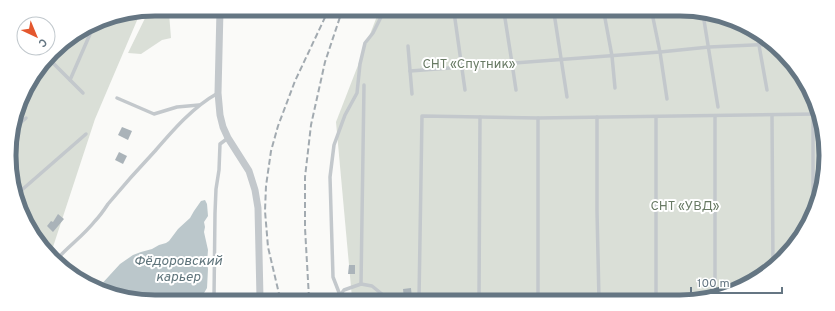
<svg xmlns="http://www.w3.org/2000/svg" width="835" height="311" font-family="Overpass,sans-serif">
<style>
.green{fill:#dadfd7}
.water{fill:#bbc7cb}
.building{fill:#aab3b9}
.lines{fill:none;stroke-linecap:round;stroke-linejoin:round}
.service{stroke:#c3c8cc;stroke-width:3.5}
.minor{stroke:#c3c8cc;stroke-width:7}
.rail{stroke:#a2aab0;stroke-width:2;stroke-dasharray:6 3;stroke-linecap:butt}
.labels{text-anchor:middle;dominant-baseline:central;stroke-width:4;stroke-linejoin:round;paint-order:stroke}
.park-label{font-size:13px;fill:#687a64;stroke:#fff}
.water-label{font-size:14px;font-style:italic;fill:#60757c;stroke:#fff}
.rim{fill:none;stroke:#657683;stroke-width:5}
</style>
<rect width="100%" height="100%" fill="#fafaf8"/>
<g class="green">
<path d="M156,9H167L169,13L171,38L162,40L141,54L128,53L149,10Z"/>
<path d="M141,11L95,119L52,250V256L34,237L12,184L10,136L29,82L59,45L108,17Z"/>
<path d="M379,11L718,14L769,39L806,82L825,137L821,194L801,237L776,266L744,287L699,301L352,298L336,122Z"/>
</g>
<path class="water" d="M205,200L207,204L208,216L204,222L205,227L204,232L208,250L207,263L208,269L207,288L204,293L207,298L117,297L98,288L120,264L133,255L141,252L152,249L159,245L166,243L169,241L178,229L190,218L194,211L201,201Z"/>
<g class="building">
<path d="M122,127L132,131L128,140L118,135Z"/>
<path d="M119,152L127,156L123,164L115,160Z"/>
<path d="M58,214L64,219L53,232L47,226L51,221L53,222Z"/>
<path d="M349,265H355V274H348Z"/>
<path d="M411,288L412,299H404L403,289Z"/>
</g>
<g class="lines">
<g class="service">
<path d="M454,12L465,90"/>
<path d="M504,12L512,63L516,90"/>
<path d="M554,13L567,97"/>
<path d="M604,13L612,56L615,88"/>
<path d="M652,13L660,52L667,99"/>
<path d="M703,14L718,107"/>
<path d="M757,34L767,90"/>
<path d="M408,46L412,94"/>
<path d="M48,58L83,93"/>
<path d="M410,71L660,52L709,47L772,44"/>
<path d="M70,80L94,25"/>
<path d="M117,98L154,114L177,107L199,105"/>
<path d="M813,114V211"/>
<path d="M772,115L773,268"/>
<path d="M597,117V211L599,300"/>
<path d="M538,118V300"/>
<path d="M12,130L26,118"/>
<path d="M16,195L86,134"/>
<path d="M48,252L58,258"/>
<path d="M59,264L58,258C70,245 84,235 95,221C100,216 104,210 108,204C123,186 139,168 155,151C174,129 193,107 218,93"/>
<path d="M361,284L364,85"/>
<path d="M340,295L344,290L361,284L372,286L388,299"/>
<path d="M715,296V116"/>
<path d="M214,298L215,213L216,189L219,170L220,144L228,138"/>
<path d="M340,298V295L333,277L330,177L334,145L345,115L357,93L360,64L365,43L373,33L384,11"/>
<path d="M419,299L422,116L538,118L817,114"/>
<path d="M479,299L480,117"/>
<path d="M656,300V117"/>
</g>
<path class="minor" d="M220,10L218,93L220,115L223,127L228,138L249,171L255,190L258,208L260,298"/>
<g class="rail">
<path d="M280,298L268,247L265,211L266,186L271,151L278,126L295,81L328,11"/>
<path d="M309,298L305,228V177L311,125L325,62L342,11"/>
</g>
</g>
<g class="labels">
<g class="park-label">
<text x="469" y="65">СНТ «Спутник»</text>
<text x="685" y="207">СНТ «УВД»</text>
</g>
<g class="water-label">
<text x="178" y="261">Фёдоровский<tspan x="178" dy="16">карьер</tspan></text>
</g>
</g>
<path d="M0 0H835V311H0ZM155 16H680A139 139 0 0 1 819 155V156A139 139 0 0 1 680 295H155A139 139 0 0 1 16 156V155A139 139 0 0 1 155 16Z" fill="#fff" fill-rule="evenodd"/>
<path class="rim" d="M155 16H680A139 139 0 0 1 819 155V156A139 139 0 0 1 680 295H155A139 139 0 0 1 16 156V155A139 139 0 0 1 155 16Z"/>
<g transform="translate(36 36) rotate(136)"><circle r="19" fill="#ffffff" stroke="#c1c8cd"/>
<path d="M0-3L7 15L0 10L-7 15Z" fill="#e4572e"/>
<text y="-6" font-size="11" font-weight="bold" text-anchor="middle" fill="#657683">С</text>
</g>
<path d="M691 287v6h91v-6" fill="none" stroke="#657683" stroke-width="2"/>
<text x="697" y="287" font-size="12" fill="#657683" stroke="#ffffff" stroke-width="3" paint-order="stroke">100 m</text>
</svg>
